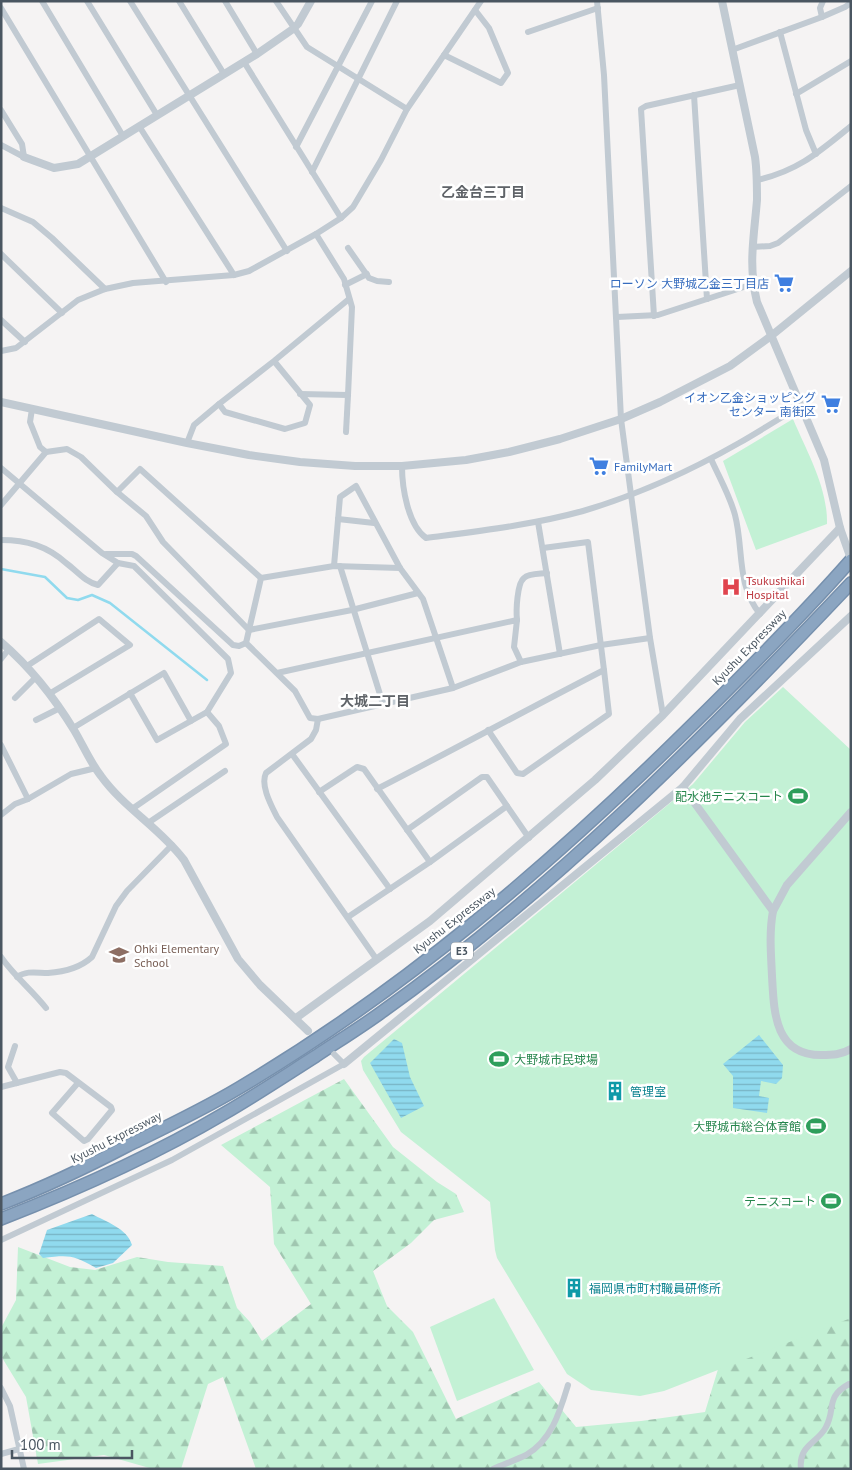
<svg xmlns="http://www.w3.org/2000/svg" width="852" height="1470" font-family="'PT Sans','Noto Sans JP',sans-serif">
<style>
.forest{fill:url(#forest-firs)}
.park{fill:#c3f1d5}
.water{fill:url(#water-rules)}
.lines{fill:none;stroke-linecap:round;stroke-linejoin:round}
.stream{stroke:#90daee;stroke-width:2.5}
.motorway-casing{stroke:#7690ad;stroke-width:14}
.minor{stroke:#c1cad2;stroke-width:6}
.tertiary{stroke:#c1cad2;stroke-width:8}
.motorway{stroke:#8ba5c1;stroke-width:11}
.labels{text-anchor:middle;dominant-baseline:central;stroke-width:5;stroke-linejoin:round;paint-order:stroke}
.shield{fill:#fff;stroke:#808990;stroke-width:1}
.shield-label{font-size:11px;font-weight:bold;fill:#4a5661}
.shop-label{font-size:12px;fill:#366cbe;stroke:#fff;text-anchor:end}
.health-label{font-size:12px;fill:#be3a42;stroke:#fff;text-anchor:start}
.street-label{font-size:12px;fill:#4a5661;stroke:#fff}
.leisure-label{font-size:12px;fill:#27864d;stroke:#fff;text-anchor:end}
.education-label{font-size:12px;fill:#785e54;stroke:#fff;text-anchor:start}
.culture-label{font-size:12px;fill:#0d838f;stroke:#fff;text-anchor:start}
.neighbourhood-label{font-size:14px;font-weight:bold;fill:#5f6368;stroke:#fff}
</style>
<defs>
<pattern id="forest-firs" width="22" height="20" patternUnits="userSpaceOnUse" patternTransform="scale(1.25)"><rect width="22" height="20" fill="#c3f1d5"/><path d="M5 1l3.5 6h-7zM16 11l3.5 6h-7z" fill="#a0c6b0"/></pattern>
<pattern id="water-rules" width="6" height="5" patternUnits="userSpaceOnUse" patternTransform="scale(1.25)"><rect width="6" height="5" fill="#90daee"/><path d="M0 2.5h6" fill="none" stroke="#78b4c4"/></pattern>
</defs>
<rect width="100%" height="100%" fill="#f5f3f3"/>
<path class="forest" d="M344,1079L393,1147L437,1182L456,1194L464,1212L434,1220L411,1243L373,1271L387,1306L413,1332L456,1419L539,1382L576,1427L641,1421L705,1412L722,1356L851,1297V1469H256L223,1377L208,1384L181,1469H153L104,1455L38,1464L26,1397L1,1356V1328L16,1300L18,1247L70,1267L95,1270L137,1257L168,1262L223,1266L237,1308L250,1322L262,1341L311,1304L274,1244L270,1187L221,1145Z"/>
<g class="park">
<path d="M793,419C807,452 828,488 827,524L756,550L723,461Z"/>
<path d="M783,687L851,750V1318L664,1391L640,1396L591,1390L567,1374L497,1258L495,1250L490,1202L401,1132L363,1070L361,1061L364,1057L693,784L745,722Z"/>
<path d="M494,1298L534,1370L457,1401L430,1327Z"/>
</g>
<g class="water">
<path d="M759,1035L783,1065L782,1078L776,1084L761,1081L759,1096L769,1098L767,1113L733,1108V1076L723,1064Z"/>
<path d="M394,1039L402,1043L410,1077L424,1106L401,1118L370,1063Z"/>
<path d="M92,1214C106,1222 127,1228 132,1245L113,1263L96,1268C72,1255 70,1255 43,1258L39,1254L47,1230Z"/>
</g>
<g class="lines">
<path class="stream" d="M1,569L45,577L67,598L78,600L92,595L110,603L207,680"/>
<defs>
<g id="motorway">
<path d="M1,1204C45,1187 87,1167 129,1145C166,1127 204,1109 239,1088C404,990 550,865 686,731C742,676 799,619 851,560"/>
<path d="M1,1219C78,1189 154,1155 225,1113C256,1095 286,1075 316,1056C337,1042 358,1029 379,1014C553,891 705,737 851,583"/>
</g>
</defs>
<use href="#motorway" class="motorway-casing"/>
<g class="minor">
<path d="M42,1L123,136"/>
<path d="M87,1L157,115"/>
<path d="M130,1L287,251"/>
<path d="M179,1L224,74"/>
<path d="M225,1L257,54"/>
<path d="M276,1L307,47L407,109"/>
<path d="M597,1L604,75L621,419L650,638L663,715"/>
<path d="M1,8L166,282"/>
<path d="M822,17L820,8L823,1"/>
<path d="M528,32L598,8"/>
<path d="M780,32L806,130L816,154"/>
<path d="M732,50L822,17L845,7L851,3"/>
<path d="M444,55L501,83L508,73L489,28L475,10"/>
<path d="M244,62L341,218"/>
<path d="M796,94L851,61"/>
<path d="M694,95L707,299"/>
<path d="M1,110L22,144L24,157L1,145"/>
<path d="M139,126L234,275"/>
<path d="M296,147L372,1"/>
<path d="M312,172L397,1"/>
<path d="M757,180C798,171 819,152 851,126"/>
<path d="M1,208L33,222L52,238L105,289"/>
<path d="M752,247L770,246L778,243L851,186"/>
<path d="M348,248L369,278L377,281L389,282"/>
<path d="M1,254L62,313"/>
<path d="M345,285L367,274"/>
<path d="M654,316L641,109L646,106L740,85"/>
<path d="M617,317L658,315L753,284"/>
<path d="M1,320L25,342"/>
<path d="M1,351L16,348L78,300L105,289L133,283L234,275L249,271L316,234L341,218L353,207L381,160L407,109L481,1"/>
<path d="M274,361L310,405L305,423L285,429L225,412L219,404L274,361L349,299"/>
<path d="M300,394L348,395L352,307L344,279L316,234"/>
<path d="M32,409L30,422L40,447L46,452"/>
<path d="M346,432L348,395"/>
<path d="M187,443L194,425L219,404"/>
<path d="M711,459C719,477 730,496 735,515C744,549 736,585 760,614"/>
<path d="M402,466C402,488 408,525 426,538C479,531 532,525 583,511C637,495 690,471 739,443C760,431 780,418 801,406"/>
<path d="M1,468L102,553L118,563L98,585C85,582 77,571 66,563C47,546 27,540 1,540"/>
<path d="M117,492L140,469L261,578"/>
<path d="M1,505L46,452L67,449L81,457L117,492L146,516L163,542L249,630"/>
<path d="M338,519L374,523"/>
<path d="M538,522L560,654"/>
<path d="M543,548L588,542L604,670"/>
<path d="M106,554H132L136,556L233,645L239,646L246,643"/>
<path d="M118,563L134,566L228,659L231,673L207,712L157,740L130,693"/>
<path d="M334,566L340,497L356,486L400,568L423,599L453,688"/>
<path d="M340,566L383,704"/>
<path d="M517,620C516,611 517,583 524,578C529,573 540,574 547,573"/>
<path d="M249,630L352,610L418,593"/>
<path d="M1,659L9,649"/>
<path d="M521,662L601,645L650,638"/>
<path d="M27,666L99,619L130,645L49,694"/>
<path d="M277,673L517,620L514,647L521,662L453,688L318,719L310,718L295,691L246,643L261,578L334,566L400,568"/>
<path d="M15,698L36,677"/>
<path d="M318,719L316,730L311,739L266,773C260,785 271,805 277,817L377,960"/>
<path d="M36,720L60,708"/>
<path d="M73,728L164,673L191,721"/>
<path d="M1,745L28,799"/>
<path d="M292,754L390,889"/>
<path d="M377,789C453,750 528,709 604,670L609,714L523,774L517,773L488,730"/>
<path d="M319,792L357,767L364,769L430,862"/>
<path d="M132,809L226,744L219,726L207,712"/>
<path d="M1,815L15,804L28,799L71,774L96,768"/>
<path d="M148,823L225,771"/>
<path d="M407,830L482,777H487L529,838"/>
<path d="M348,917L430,862L507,806"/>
<path d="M1,957C14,976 32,990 46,1008"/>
<path d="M17,977C27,970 37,973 48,973C63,972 80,968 92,957L116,906L127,891L172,845"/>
<path d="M15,1046L8,1067L17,1083"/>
<path d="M1,1087L60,1072L66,1073L111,1107L112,1110L88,1139L84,1141L52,1113L78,1083"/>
<path d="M1,1240L172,1160L344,1064L334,1054"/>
<path d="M1,1388L10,1406L24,1469"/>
<path d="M1,1454L19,1449"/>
<path d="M493,1469C504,1464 516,1460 526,1455C552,1440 560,1411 568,1385"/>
<path d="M801,1469C798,1445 818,1443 826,1427C836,1409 825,1397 849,1384L851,1385"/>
</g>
<g class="tertiary">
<path d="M722,1L755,157C757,171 757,186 757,200C754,237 748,265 757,302L824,460L840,528L851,559"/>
<path d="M24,157L54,168L78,164L257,54L293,29L298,24L311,1"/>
<path d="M1,402L187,443L249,455L300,462L355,466H402L466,460L509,452L560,439L621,419L660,402L730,366L771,336L851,271"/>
<path d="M1,642C30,667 54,697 74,730C83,745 90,762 101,776C124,808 160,828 184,860L238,959L260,985L308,1031"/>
<path d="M683,787L773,911C769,933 771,954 772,976C774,1011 774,1055 821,1055C832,1055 841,1055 851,1049"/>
<path d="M773,911L787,885L851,812"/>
<path d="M296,1018L430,921L595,780L663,715L840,528"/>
<path d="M344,1064L683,787L740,719L851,616"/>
</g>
<use href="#motorway" class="motorway"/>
</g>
<defs>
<symbol id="supermarket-bare" viewBox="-9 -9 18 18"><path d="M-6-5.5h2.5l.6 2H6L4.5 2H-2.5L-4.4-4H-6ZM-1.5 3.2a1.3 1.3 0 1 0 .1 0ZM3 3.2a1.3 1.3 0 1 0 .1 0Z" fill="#3f7fe0" stroke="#fff" stroke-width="2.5" paint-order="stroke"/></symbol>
<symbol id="hospital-bare" viewBox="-9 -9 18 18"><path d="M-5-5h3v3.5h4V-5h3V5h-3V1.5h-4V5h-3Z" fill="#e0444e" stroke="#fff" stroke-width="2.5" paint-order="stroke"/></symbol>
<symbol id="stadium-bare" viewBox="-9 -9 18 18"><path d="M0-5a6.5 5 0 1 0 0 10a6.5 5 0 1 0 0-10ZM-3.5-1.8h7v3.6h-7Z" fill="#2e9e5b" stroke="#fff" stroke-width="2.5" paint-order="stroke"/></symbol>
<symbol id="school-bare" viewBox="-9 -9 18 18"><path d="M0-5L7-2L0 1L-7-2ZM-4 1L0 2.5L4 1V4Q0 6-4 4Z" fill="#8d6e63" stroke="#fff" stroke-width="2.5" paint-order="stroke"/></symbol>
<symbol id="building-bare" viewBox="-9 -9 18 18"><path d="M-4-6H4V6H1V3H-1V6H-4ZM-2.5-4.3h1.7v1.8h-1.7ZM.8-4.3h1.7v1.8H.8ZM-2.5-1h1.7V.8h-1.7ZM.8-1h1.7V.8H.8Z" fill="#0f9aa8" stroke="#fff" stroke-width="2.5" paint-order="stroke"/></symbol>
</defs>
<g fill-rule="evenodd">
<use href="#supermarket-bare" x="770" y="269" width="28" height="28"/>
<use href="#supermarket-bare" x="817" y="390" width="28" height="28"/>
<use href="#supermarket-bare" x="585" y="452" width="28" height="28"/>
<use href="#hospital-bare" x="717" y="573" width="28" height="28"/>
<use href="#stadium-bare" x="784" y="782" width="28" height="28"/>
<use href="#school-bare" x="105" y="941" width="28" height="28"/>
<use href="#stadium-bare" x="485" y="1045" width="28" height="28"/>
<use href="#building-bare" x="601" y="1077" width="28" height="28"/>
<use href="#stadium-bare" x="802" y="1112" width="28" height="28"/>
<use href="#stadium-bare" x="817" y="1187" width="28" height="28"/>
<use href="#building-bare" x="560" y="1274" width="28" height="28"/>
</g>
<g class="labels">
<rect class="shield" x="451" y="942.5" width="22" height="17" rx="4"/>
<g class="shield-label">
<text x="462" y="951">E3</text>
</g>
<g class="shop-label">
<text x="769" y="283">ローソン 大野城乙金三丁目店</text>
<text x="816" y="397">イオン乙金ショッピング<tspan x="816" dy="14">センター 南街区</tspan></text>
<text x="614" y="466" text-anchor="start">FamilyMart</text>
</g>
<g class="health-label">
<text x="746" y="580">Tsukushikai<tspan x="746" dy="14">Hospital</tspan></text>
</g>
<g class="street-label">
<text transform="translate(749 647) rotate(-46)">Kyushu Expressway</text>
<text transform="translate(454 920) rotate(-38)">Kyushu Expressway</text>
<text transform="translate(116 1137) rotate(-27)">Kyushu Expressway</text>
</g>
<g class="leisure-label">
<text x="783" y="796">配水池テニスコート</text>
<text x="514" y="1059" text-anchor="start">大野城市民球場</text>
<text x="801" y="1126">大野城市総合体育館</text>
<text x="816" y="1201">テニスコート</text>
</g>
<g class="education-label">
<text x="134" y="948">Ohki Elementary<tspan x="134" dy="14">School</tspan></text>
</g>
<g class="culture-label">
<text x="630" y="1091">管理室</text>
<text x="589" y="1288">福岡県市町村職員研修所</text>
</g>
<g class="neighbourhood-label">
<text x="483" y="192">乙金台三丁目</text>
<text x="375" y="701">大城二丁目</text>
</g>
</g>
<rect width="852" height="1470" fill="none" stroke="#4a5661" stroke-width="5"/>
<path d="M12 1450v8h120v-8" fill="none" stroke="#4a5661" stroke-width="2.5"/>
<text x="20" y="1450" font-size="15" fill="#4a5661" stroke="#ffffff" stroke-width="4" paint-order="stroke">100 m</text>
</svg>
